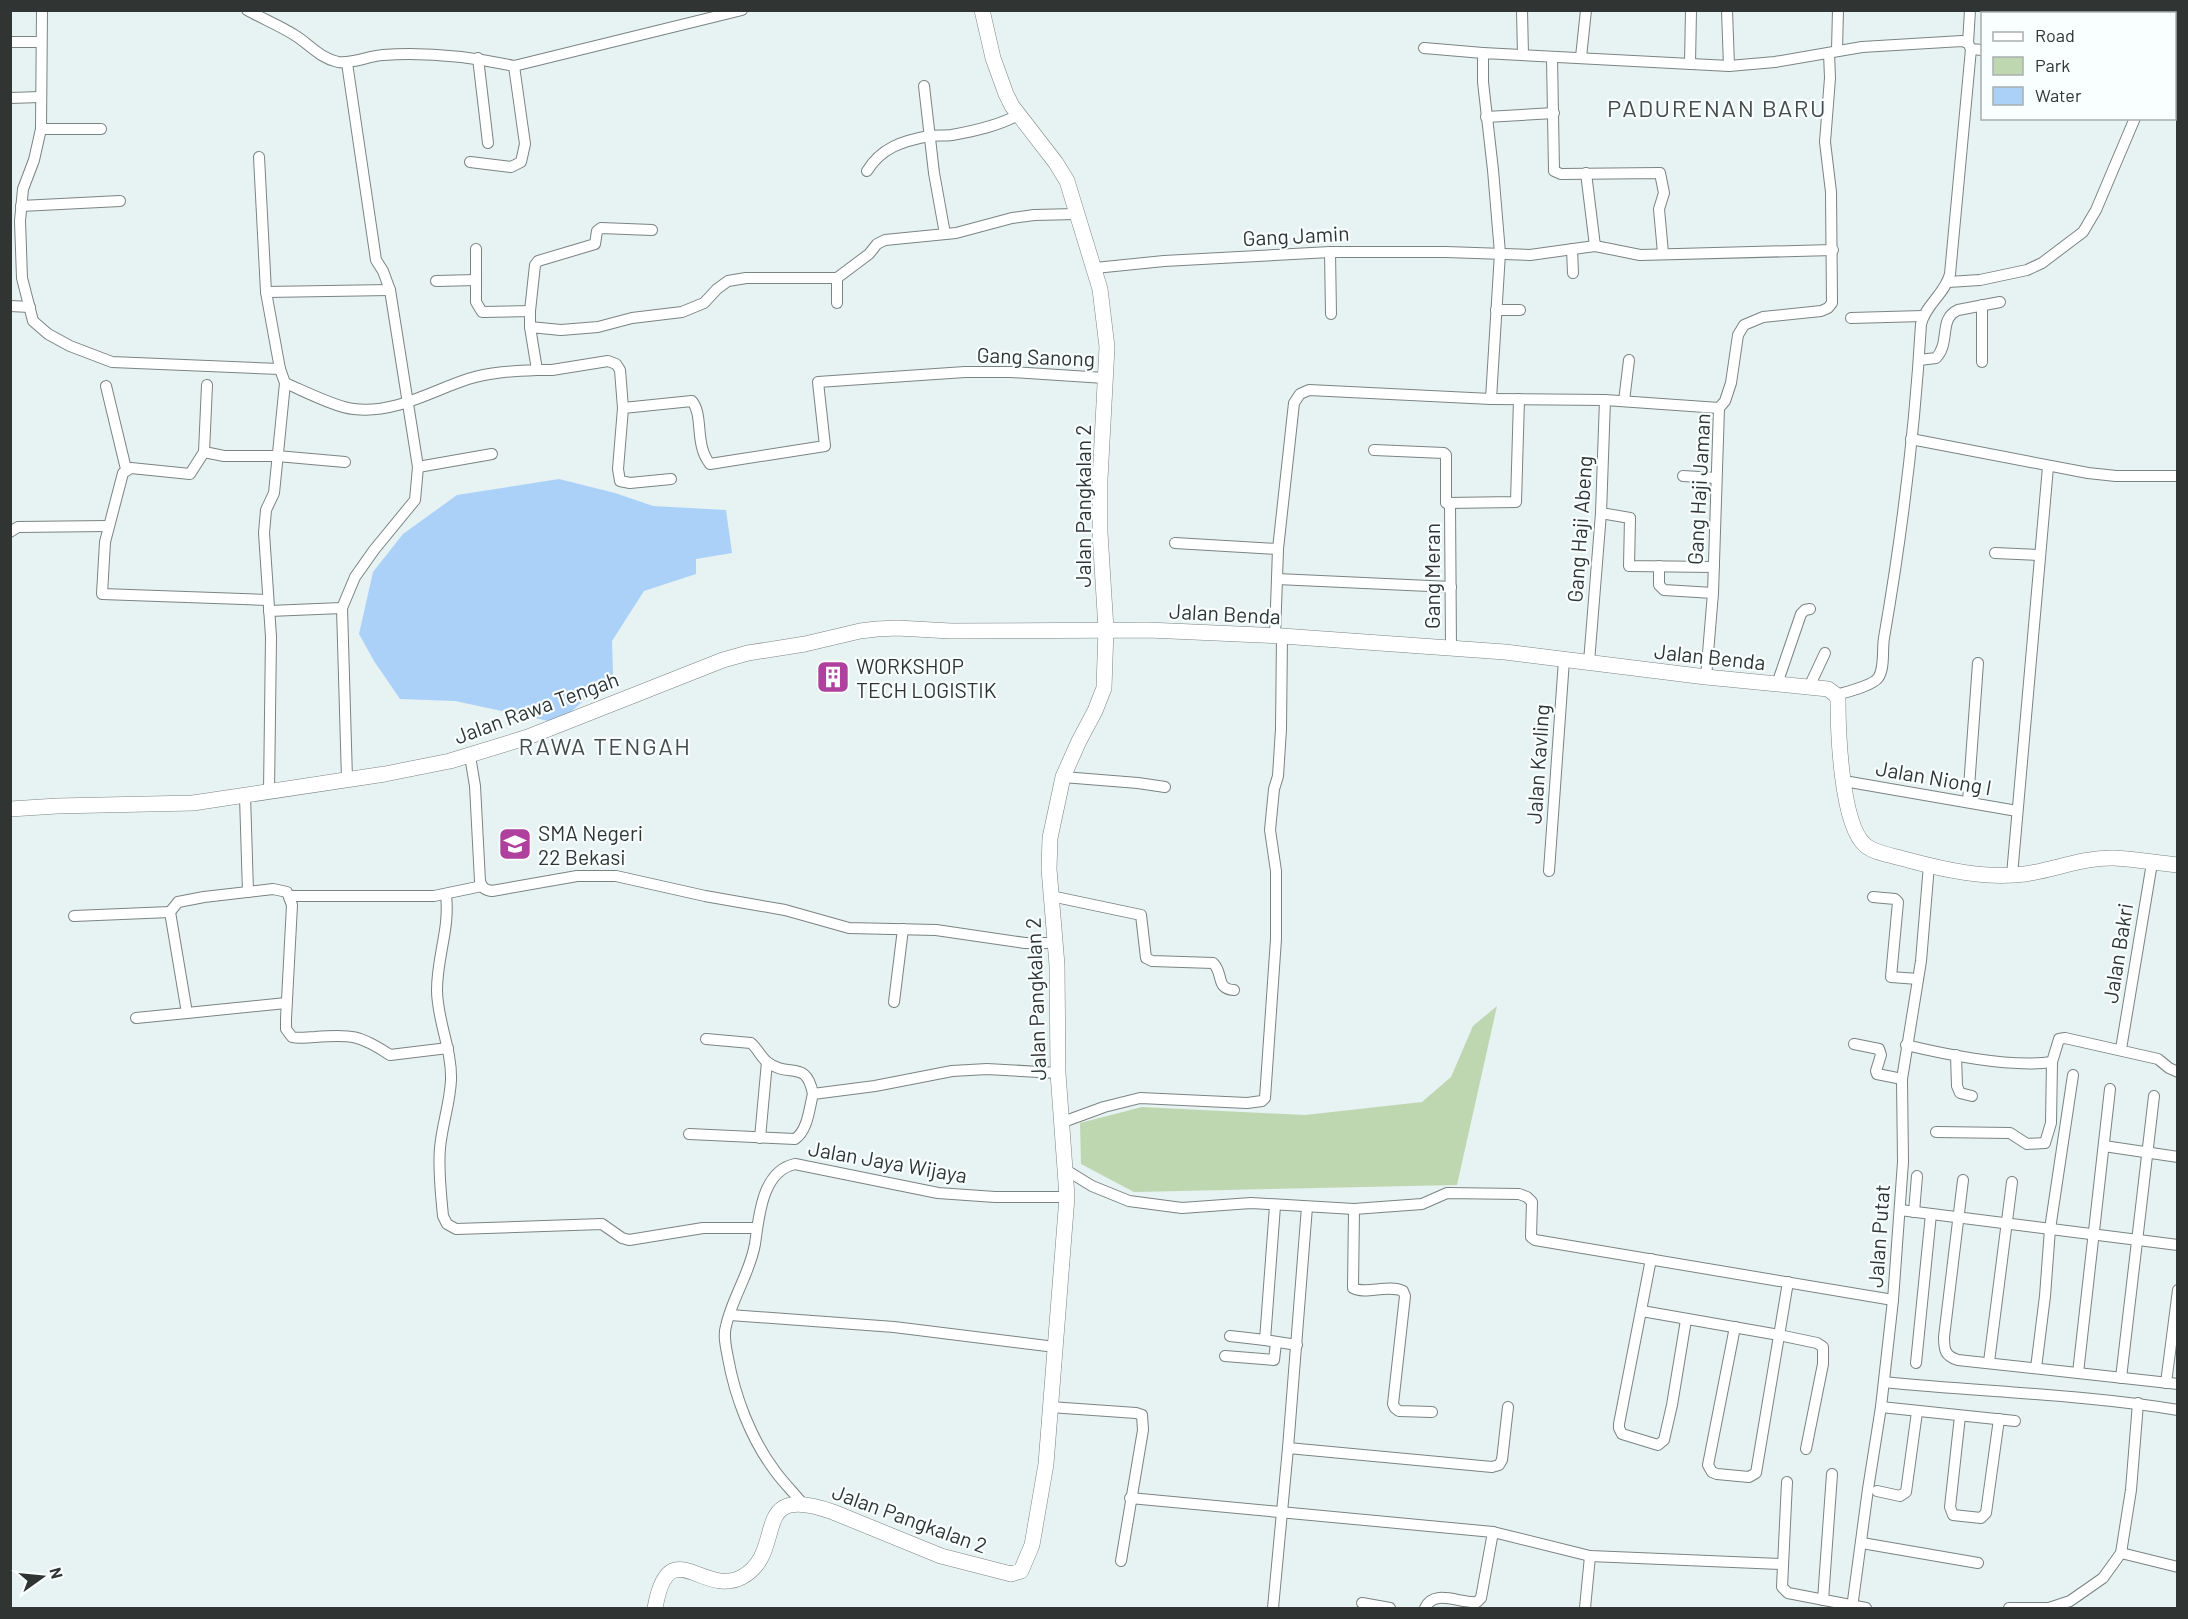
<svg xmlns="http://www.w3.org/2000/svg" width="2188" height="1619" font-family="Barlow,sans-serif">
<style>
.green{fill:#bfd7b1}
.water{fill:#abd1f8}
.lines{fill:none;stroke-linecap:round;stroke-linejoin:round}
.street-casing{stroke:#7a8483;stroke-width:12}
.secondary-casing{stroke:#7a8483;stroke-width:16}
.street{stroke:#fff;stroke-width:10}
.secondary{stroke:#fff;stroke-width:15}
.labels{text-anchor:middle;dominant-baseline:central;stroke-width:4.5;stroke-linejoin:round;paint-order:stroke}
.street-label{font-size:21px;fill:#303433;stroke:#f8fffe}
.poi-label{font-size:21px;fill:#303433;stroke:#f8fffe;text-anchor:start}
.quarter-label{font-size:24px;letter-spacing:1.5px;fill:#444d4c;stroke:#f8fffe}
</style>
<rect width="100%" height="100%" fill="#e7f2f2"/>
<path class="green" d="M1497,1006L1457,1185L1134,1192L1081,1164L1080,1123L1142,1107L1305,1115L1422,1102L1451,1077L1473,1026Z"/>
<path class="water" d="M559,479L615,493L653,506L726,510L732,553L696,559V574L644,591L612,641L613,675L558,723L455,701L400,699L374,661L359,634L373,572L403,534L457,495Z"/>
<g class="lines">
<defs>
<g id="street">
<path d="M42,10L41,129L34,160L23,189L20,221L22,278L33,321L48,334L70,346L112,362L280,369"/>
<path d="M247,10C263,19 281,26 296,36C310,45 320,58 338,62C353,64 368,56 383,55C426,52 472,57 514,66L742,10"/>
<path d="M1522,10L1523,55"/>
<path d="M1727,10L1729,66"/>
<path d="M2168,10L2169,14"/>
<path d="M2174,29L2178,37"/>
<path d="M10,42H40"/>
<path d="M1968,43L1970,10"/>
<path d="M1424,48L1483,53"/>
<path d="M1837,50L1838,10"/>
<path d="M1552,57L1554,171L1561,174L1660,173L1664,193L1659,209L1663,253"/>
<path d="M1581,57L1586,10"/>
<path d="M478,58L488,143"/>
<path d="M1690,64L1691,10"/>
<path d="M924,86L934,173L945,234"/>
<path d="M10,98L40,97"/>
<path d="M1486,117L1554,113"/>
<path d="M41,129H101"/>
<path d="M259,157L266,292"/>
<path d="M470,162L511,167L521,162L525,144L514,66"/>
<path d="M867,171C881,148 902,141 929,136C936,135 944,136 952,135C974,131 998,126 1018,115"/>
<path d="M1586,173L1595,246"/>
<path d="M21,206L120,201"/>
<path d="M476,249V302L482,312L530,311V327"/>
<path d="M1572,249L1573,273"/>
<path d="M1330,252L1331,314"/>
<path d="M1095,268L1164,261L1330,252H1446L1530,255L1595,246L1640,255L1833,250"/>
<path d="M436,281L476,280"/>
<path d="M1948,282L1980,280L2027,270L2042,263L2083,232L2096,210L2135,118"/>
<path d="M837,303V278"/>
<path d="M1982,305V362"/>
<path d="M10,306L30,307"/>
<path d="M1496,310H1520"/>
<path d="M530,311L535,265L538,261L595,244L597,231L601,228L652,230"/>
<path d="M1851,318L1923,316"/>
<path d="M1919,360L1936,358C1951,342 1938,319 1958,310L2000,302"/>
<path d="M537,370H552L608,361L616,364L620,370L623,408L618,469L620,481L630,483L671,479"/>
<path d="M285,383C302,390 337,408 354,409C395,414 431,391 468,379C490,372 514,371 537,370L530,327L561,330L598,327L632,318L682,312L704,303L717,289L728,281L746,278H837L869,254L877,244L885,240L956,233L1012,218L1034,215L1076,214"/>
<path d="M207,385L204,452L190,474L131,468L123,473L105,542L102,594L268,600"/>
<path d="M106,386L126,469"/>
<path d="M1491,399L1605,400L1719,408"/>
<path d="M1624,401L1629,360"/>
<path d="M623,408L692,401C704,416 694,444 710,464L825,446L818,382L965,372H1011L1105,378"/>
<path d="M1911,439L2088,473L2116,476H2178"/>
<path d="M1374,450L1444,453L1446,455V503L1516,502L1519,399"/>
<path d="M204,452L224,456H277L345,462"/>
<path d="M418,467L492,454"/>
<path d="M1683,476L1716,478"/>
<path d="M1450,503L1451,649"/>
<path d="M1601,513L1630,518L1629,566L1714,567"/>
<path d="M10,532L18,527L108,526"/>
<path d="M1175,543L1278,549"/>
<path d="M1995,553L2040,555"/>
<path d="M1659,566V585L1664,590L1713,593"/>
<path d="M1277,579L1451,587"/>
<path d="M269,611L342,608"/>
<path d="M1275,636L1278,549L1294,403L1300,394L1309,390L1491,399L1500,253L1493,170L1483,82V53L1729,66L1775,62L1862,47L1962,41L1968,43L1971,49L1982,50"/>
<path d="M1589,662L1601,513L1605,400"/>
<path d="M1706,677L1713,593L1719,408L1725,401L1731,383L1738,335L1744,325L1763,317L1821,311L1828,308L1832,303L1831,192L1825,142L1830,78L1829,53"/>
<path d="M1777,684L1801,614L1805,610L1810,609"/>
<path d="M1809,687L1825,653"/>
<path d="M1836,695C1846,692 1872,686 1878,678C1885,669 1882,649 1884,638C1902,534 1915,429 1921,324C1926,304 1945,294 1950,274L1971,49"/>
<path d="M470,756L475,786L480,881C482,888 485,890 492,891L577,876H616L705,896L785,910L849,928L936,930L1025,943H1055"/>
<path d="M1063,777L1138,783L1165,787"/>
<path d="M347,779L342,608L355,577L374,550L415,500L418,467L390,290L383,271L376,260L347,63"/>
<path d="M1844,781L2017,811"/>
<path d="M269,792L271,637L264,533L266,510L274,493L285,383L280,369L266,292L390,290"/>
<path d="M245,796L248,892"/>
<path d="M1968,801L1978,663"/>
<path d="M1549,871L1564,660"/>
<path d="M2012,875L2048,467"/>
<path d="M446,895C450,929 437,956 437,990C437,1020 452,1049 451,1080C450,1103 442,1125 440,1148C438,1170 441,1194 443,1216L447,1224L456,1229L602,1224L622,1238L629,1240L703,1228H757"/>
<path d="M290,896H434L482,886"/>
<path d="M1051,896L1141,915L1146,958L1152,961L1213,963C1224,973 1215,989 1234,990"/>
<path d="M1873,897L1895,899L1898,902L1891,977L1918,979"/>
<path d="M170,912L178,902L204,897L273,889L287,892L292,905L286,1019V1029L292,1037C300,1039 307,1037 315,1037C351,1034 360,1035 390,1055L448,1048"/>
<path d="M74,916L170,912L187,1013L136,1018"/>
<path d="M894,1002L903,929"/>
<path d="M187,1013L286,1003"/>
<path d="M706,1039L751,1043C757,1048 761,1057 767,1062C789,1079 806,1058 813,1094"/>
<path d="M1854,1044L1879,1049L1881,1055L1876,1071L1877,1074L1902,1079"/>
<path d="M1906,1045C1948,1055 2010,1068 2052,1062L2059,1039L2065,1038L2158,1059L2169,1068L2178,1072"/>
<path d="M2121,1049L2152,863"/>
<path d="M1956,1055L1957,1086L1960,1093L1972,1096"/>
<path d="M1063,1122L1104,1107L1140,1098L1247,1103L1262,1101L1265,1098L1276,939V871L1270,830L1274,789L1278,776L1281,729L1282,636"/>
<path d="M1936,1132L2010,1133L2027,1144L2045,1143L2051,1123L2052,1062"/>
<path d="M689,1134L795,1139C808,1130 809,1109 813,1094L875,1086L952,1071L987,1069L1058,1073"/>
<path d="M760,1138L767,1062"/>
<path d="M2104,1146L2178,1157"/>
<path d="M1066,1170L1092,1186L1129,1201L1182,1208L1251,1203L1354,1209L1422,1204L1447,1193L1519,1194L1527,1197L1532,1202L1531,1237L1535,1240L1893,1300"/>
<path d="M1963,1180L1944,1337C1944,1350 1945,1356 1958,1360L2178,1384"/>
<path d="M1275,1206L1265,1340L1297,1345"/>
<path d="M1354,1209L1353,1288C1365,1295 1388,1284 1403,1291L1405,1296L1393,1404L1395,1408L1399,1411L1432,1412"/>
<path d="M1900,1210L2178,1245"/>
<path d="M1914,1212L1917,1176"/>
<path d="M1651,1259L1619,1424V1428L1622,1434L1658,1445L1664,1440L1672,1405L1686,1320"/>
<path d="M1642,1311L1779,1335L1817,1343L1823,1347V1364L1806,1449"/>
<path d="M730,1315L894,1327L1055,1347"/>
<path d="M1735,1327L1708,1465L1712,1472L1717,1474L1749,1477L1756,1473L1788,1282"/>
<path d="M1230,1336L1265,1340"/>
<path d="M1225,1356L1274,1360L1276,1343"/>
<path d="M1989,1362L2012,1182"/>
<path d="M1916,1363L1931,1214"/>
<path d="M2036,1368L2045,1296L2050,1229L2073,1075"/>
<path d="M2078,1373L2110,1089"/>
<path d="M2121,1378L2154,1096"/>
<path d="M1884,1382C1982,1392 2081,1394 2178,1410"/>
<path d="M2166,1383L2178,1290"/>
<path d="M1050,1407L1136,1413L1142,1415L1143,1430L1121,1561"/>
<path d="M1881,1407L2015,1421"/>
<path d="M1960,1416L1950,1507L1953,1515L1981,1518L1986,1513L1999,1419"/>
<path d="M1288,1448L1307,1207"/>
<path d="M1787,1482L1782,1587L1788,1593L1866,1608"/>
<path d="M1877,1491L1900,1496L1906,1492L1917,1412"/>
<path d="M1130,1498L1493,1532L1590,1556L1781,1564"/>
<path d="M802,1503C793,1492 783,1482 775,1471C751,1439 735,1397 728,1358C726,1347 723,1336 726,1326C732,1298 750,1273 755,1244C759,1216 762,1171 795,1164L938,1193L995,1197H1067"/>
<path d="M1862,1543L1978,1563"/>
<path d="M2121,1553L2178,1567"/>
<path d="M1823,1600L1832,1474"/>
<path d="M1362,1603L1390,1608"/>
<path d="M1273,1608L1288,1448L1492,1467L1499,1465L1502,1460L1508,1407"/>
<path d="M1425,1608C1434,1588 1461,1604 1477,1602L1481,1598L1493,1532"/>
<path d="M1585,1608L1590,1556"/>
<path d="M1852,1608L1868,1489L1881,1407L1893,1300L1903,1162L1902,1079L1921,961L1929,865"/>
<path d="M2009,1608H2049L2070,1601L2103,1578L2121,1553L2131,1490L2138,1403"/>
</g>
<g id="secondary">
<path d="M10,809L57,806L193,803L385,774L450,761L528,737L723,660L748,653L805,644L860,631L877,629L897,628L951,631L1148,630L1282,636L1505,652L1706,677L1828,689L1836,695L1838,700C1838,731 1841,824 1865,845C1875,854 1896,856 1908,860C1945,870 1986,879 2025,874C2054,870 2084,857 2114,858C2135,859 2157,863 2178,865"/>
<path d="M655,1608C669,1530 703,1598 742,1577C789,1551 746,1481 833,1512L941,1556L1011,1574L1021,1571L1032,1545L1046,1464L1067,1197L1058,1073L1057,965L1049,869L1050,838L1063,777L1079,741L1095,711L1104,688L1106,629L1100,533V479L1107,347L1100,289L1067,181L1056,163L1012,106L1006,94L993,58L982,10"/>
</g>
</defs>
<use href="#street" class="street-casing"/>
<use href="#secondary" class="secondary-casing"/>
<use href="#street" class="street"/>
<use href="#secondary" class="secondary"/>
</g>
<defs>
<symbol id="building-square" viewBox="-11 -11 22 22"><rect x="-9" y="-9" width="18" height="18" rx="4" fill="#af409d" stroke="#f8fffe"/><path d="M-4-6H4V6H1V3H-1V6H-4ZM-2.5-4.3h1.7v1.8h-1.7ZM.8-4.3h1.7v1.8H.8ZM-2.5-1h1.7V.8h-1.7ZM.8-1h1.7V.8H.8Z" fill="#fff"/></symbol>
<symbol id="school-square" viewBox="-11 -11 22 22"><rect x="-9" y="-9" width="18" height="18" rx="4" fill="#af409d" stroke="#f8fffe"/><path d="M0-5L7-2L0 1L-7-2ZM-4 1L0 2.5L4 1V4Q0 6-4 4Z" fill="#fff"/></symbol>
</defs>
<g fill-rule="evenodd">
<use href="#building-square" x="814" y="658" width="38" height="38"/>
<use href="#school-square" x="496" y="825" width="38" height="38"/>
</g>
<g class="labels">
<g class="street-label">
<text transform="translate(1296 235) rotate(-3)">Gang Jamin</text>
<text transform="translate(1036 356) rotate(2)">Gang Sanong</text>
<text transform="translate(1698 489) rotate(-87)">Gang Haji Jaman</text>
<text transform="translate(1082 506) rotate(-90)">Jalan Pangkalan 2</text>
<text transform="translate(1579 529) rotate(-86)">Gang Haji Abeng</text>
<text transform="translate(1431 576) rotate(-90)">Gang Meran</text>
<text transform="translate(1225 613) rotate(3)">Jalan Benda</text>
<text transform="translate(1710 656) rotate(6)">Jalan Benda</text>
<text transform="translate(536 707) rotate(-20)">Jalan Rawa Tengah</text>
<text transform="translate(1537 764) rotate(-86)">Jalan Kavling</text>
<text transform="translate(1934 777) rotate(10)">Jalan Niong I</text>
<text transform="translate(2117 953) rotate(-81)">Jalan Bakri</text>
<text transform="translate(1035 999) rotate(-92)">Jalan Pangkalan 2</text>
<text transform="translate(888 1161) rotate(10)">Jalan Jaya Wijaya</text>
<text transform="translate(1878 1236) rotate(-86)">Jalan Putat</text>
<text transform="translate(910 1518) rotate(20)">Jalan Pangkalan 2</text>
</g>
<g class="poi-label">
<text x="856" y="665">WORKSHOP<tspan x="856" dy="24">TECH LOGISTIK</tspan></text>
<text x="538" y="832">SMA Negeri<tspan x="538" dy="24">22 Bekasi</tspan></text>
</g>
<g class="quarter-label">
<text x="1717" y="107">PADURENAN BARU</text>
<text x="605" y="745">RAWA TENGAH</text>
</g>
</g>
<rect width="2188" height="1619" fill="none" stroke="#303433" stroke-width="24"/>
<rect x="1981" y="12" width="195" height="108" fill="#f8fffe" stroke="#a8aead" stroke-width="1.5"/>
<rect x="1993" y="32" width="30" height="9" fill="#ffffff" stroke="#a8aead" stroke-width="1.5"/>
<text x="2035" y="42" font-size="18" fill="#303433">Road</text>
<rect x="1993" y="57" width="30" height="18" fill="#bfd7b1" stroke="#a8aead" stroke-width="1.5"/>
<text x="2035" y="72" font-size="18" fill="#303433">Park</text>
<rect x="1993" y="87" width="30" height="18" fill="#abd1f8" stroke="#a8aead" stroke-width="1.5"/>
<text x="2035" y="102" font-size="18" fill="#303433">Water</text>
<g transform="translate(42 1577) rotate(75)" stroke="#f8fffe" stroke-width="4.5" paint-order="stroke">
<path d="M0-4.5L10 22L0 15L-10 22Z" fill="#303433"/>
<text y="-9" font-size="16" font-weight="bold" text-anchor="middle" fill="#303433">N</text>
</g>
</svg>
